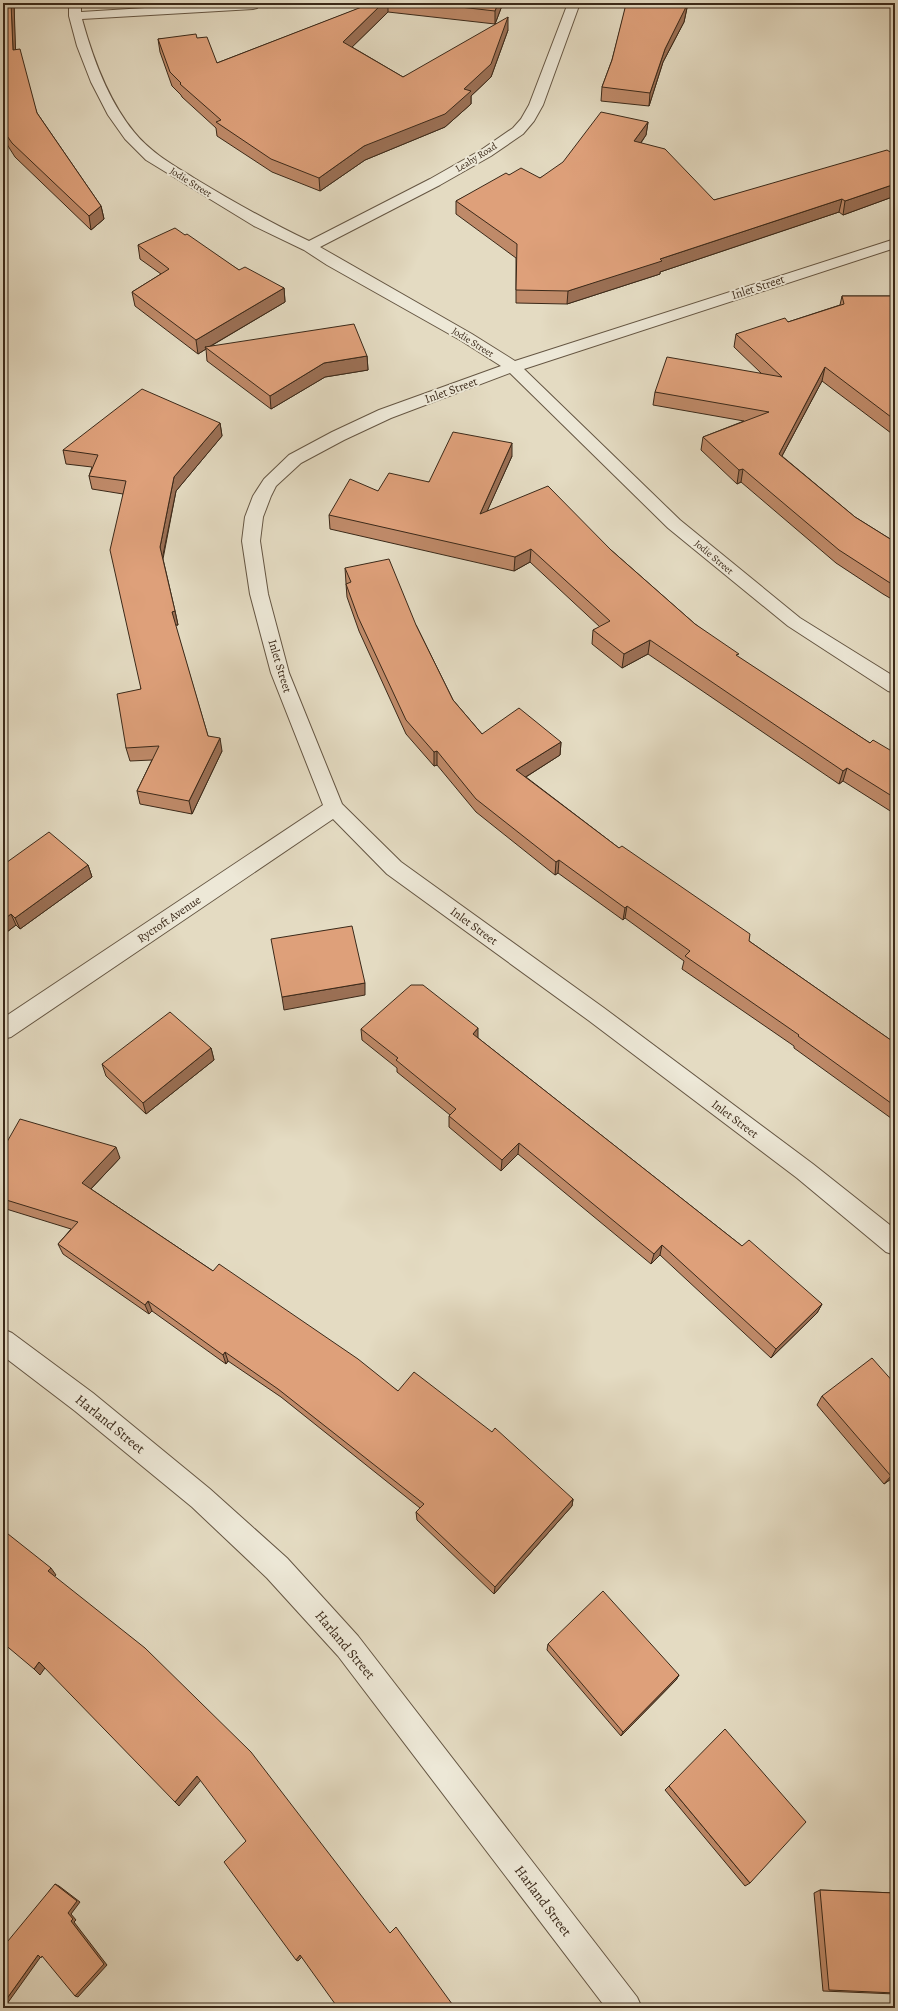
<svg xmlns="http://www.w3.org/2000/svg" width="898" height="2011" font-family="Alegreya,serif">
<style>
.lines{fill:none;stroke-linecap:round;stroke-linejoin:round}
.minor-casing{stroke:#655643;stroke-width:2}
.minor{fill:#ede8d7;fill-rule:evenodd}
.wall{fill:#bf8a69;stroke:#3b2919}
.shaded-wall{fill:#9b7055;stroke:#3b2919}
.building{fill:#dea07a;stroke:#3b2919}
.labels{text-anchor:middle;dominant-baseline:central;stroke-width:4;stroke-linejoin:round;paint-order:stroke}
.far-street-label{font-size:10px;fill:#3b2919;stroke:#ede8d7}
.street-label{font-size:12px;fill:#3b2919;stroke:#ede8d7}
.near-street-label{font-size:14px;fill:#3b2919;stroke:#ede8d7}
</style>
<rect width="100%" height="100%" fill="#e4dbc2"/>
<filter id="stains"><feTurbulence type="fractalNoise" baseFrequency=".005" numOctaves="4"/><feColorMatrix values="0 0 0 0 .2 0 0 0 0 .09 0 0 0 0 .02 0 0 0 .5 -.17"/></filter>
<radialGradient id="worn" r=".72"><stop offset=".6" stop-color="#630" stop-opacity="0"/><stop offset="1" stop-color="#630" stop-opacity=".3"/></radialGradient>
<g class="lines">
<defs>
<g id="minor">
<path d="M69,3H81V12L225,3H258L259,5L257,8L253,9L82,19C93,59 108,100 134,132C150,152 173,165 194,178C232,201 269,222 309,241L430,179L481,150L513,128L521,119L529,105L568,3H580L543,105L534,121L523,134L491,156L440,185L320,247L472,334L515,361L895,239V248L524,369L680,520L800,618L895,677V693L888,691L788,626L668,528L510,373L391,418L344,440L301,463L276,486L271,496L263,517L260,541L268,594L289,673L342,804L401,862L604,1008L813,1164L895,1229V1255L886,1252L797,1178L588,1020L387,874L333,819L11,1037L3,1039V1018L323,805L271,673L250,594L242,541L245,517L253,496L264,479L289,455L332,432L379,410L501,366L460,340L327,265L304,250L254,226L146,160L125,139L108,115L91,82L77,46L69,16Z"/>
<path d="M3,1329L12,1333L93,1393L210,1489L287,1558L358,1636L637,1997L642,2008H606L338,1656L267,1578L192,1507L75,1411L3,1356Z"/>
</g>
</defs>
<use href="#minor" class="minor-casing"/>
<use href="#minor" class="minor"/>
</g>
<g class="wall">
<path d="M3,3H14L15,50L37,113L101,206L104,219L91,230L15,157L3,138Z"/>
<path d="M366,3H503L495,24L388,12L352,47L403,77L508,30L491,77L471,96V104L445,127L365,160L320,191L272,172L217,136L216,128L182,97L181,95L172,86L160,52L158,39L197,38L217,63L368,5Z"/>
<path d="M627,3H688L684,22L663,62L649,106L601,101L602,87L612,60Z"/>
<path d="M648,122L646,135L641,143L714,200L895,155V196L843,215L839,212L660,272V274L567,304L516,303V258L456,214V201L509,175L540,178Z"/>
<path d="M185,235L239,270L284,288L285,302L211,346L367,356L368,370L325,377L271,409L207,361L206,349L198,354L135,306L132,292L161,274L140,259L138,245Z"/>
<path d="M842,296H895V436L822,381L782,456L855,517L895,542V601L883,594L836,563L741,482L737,484L701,450L703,437L744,421L653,405L655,392L761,373L734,347L736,334L788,322L840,305Z"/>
<path d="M220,423L222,436L176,491L163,559L175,611L178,625H175L208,736L222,751L192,814L140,804L137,791L152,760L130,761L126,748L141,689L123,494L92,489L89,476L92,467L66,464L63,450Z"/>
<path d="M512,456L487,511L611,550L695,624L738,657L870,743L895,753V814L843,781L839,784L648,654L622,668L592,644L593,630L600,627L530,562L514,571L330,529L329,515L378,491L429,482Z"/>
<path d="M345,568L416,625L453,700L482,734L561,742L560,755L526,777L619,848L749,941L895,1043V1121L794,1048V1046L682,969L684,961L625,918L623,920L558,873L555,875L476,812L437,765L434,766L406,734L359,631L347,597L346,584V583Z"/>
<path d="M3,865H88L92,877L20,929L16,925L3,935Z"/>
<path d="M361,1029L478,1038L742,1246L822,1304L817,1313L771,1358L660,1255L651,1264L518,1154L501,1171L449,1127V1116L450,1115L397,1072V1068L362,1040Z"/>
<path d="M211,1048L214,1060L146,1114L106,1076L102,1064Z"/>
<path d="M3,1149L120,1158L91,1189L213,1271L398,1391L573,1499L572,1506L494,1594L417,1520L416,1512L420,1508L281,1397L228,1361L226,1364L152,1311L149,1314L63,1254L58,1244L71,1229L3,1208Z"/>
<path d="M822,1396L895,1476L884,1484L817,1405Z"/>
<path d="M548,1644L679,1675L676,1680L621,1736L547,1650Z"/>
<path d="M669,1786L750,1883L745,1886L665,1790Z"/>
<path d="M820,1890L895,1893V1994L823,1991L814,1893Z"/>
</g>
<g class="shaded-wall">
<path d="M11,3H14L16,63L13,50Z"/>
<path d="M383,3H388V12L344,55L343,42Z"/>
<path d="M498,3H503L495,24V11Z"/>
<path d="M687,3H688L684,22L663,62L649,106L650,93L665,49Z"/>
<path d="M508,17V30L491,77L471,96V104L445,127L365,160L320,191L319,178L364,146L464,89Z"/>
<path d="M648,122L646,135L632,155L634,141Z"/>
<path d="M895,184V196L843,215L845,201Z"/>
<path d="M842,199L839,212L660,272V274L567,304L568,291L660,259Z"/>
<path d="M101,206L104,219L91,230L89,216Z"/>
<path d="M284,288L285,302L207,348L205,347L206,349L198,354L196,340Z"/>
<path d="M367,356L368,370L325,377L271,409L270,396L324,363Z"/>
<path d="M825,367L822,381L776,467L779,454Z"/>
<path d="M220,423L222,436L176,491L162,560L160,547L174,477Z"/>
<path d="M512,443V456L480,527V514Z"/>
<path d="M743,469L741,482L737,484L739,470Z"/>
<path d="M531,549L530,562L514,571L515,557Z"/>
<path d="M175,611L178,625H174L172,612Z"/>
<path d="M650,640L648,654L622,668L624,654Z"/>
<path d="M220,738L222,751L192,814L189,801Z"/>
<path d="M561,742L560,755L516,783V770Z"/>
<path d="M437,751V765L434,766V752Z"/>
<path d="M847,768L843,781L839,784L843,771Z"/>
<path d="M559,860L558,873L555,875L556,862Z"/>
<path d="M88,865L92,877L20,929L15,918Z"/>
<path d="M627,906L625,918L623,920L625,908Z"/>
<path d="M11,914L16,925L3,935V920Z"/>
<path d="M365,983V995L284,1010L282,997Z"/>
<path d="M478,1028V1040L473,1034Z"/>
<path d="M211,1048L214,1060L146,1114L143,1103Z"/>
<path d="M519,1143L518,1154L501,1171L502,1160Z"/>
<path d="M116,1147L120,1158L86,1194L82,1183Z"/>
<path d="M662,1245L660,1255L651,1264L654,1254Z"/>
<path d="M148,1301L152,1311L149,1314L145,1305Z"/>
<path d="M822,1304L817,1313L771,1358L776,1349Z"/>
<path d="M225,1352L228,1361L226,1364L223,1355Z"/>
<path d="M895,1473V1476L884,1484L891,1476Z"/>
<path d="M573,1499L572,1506L494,1594L495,1587Z"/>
<path d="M51,1568L56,1575L53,1578L48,1571Z"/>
<path d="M39,1662L45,1668L40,1675L34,1669Z"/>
<path d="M679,1675L676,1680L621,1736L623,1732Z"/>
<path d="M197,1776L201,1780L179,1806L175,1802Z"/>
<path d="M55,1884L59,1886L80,1902L71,1914L76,1920L74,1922L107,1965L78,1997L75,1996L71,1921Z"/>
<path d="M38,1955H42L4,2008H3V2004Z"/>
<path d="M300,1955L303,1956L298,1961L296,1960Z"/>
</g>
<g class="building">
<path d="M3,3H11L13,50L20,49L37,113L101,206L89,216L12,143L3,130Z"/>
<path d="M372,3H383L343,42L403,77L508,17L491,64L464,89L471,91L445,114L364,146L319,178L271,159L216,122L221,120L180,84L181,83L170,72L158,39L196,34L197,38L207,37L217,63Z"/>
<path d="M425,3H498L495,11Z"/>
<path d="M627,3H687L685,9L665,49L650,93L602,87L612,60L625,8Z"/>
<path d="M601,112L648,122L634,141L665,149L714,200L887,150L895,155V184L845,201L842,199L660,259L662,261L568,291L516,290L517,244L456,201L506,173L509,175L521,168L540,178L563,162Z"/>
<path d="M175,228L185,235L187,234L239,270L245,267L284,288L196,340L132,292L169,269L138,245Z"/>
<path d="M842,296H895V420L825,367L779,454L855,517L895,542V586L887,581L839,550L743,469L739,470L703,437L769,412L655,392L667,357L782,377L736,334L785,318L788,322L844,304Z"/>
<path d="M354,324L367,356L324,363L270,396L205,347Z"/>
<path d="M142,389L220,423L174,477L160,547L175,611L172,612L208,736L220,738L189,801L137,791L159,746L126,748L117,694L141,689L110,550L126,481L89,476L98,455L63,450Z"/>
<path d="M453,432L512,443L480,514L548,486L611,550L695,624L739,654L736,655L870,743L873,740L895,753V798L847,768L843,771L650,640L624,654L593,630L610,621L531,549L515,557L329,515L350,479L378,491L389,473L429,482Z"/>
<path d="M389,559L416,625L453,700L482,734L519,708L561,742L516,770L619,848L622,846L750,934L749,941L895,1043V1106L798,1036L799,1035L685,956L690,951L627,906L625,908L559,860L556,862L476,799L437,751L434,752L406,720L358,617L346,584L351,582L345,568Z"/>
<path d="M49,832L88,865L15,918L11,914L3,920V865Z"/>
<path d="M352,926L365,983L282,997L271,939Z"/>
<path d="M411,985H423L478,1028L473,1034L742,1246L749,1240L822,1304L776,1349L662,1245L654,1254L519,1143L502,1160L449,1116L456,1109L396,1060L398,1058L361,1029Z"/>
<path d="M170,1012L211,1048L143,1103L102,1064Z"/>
<path d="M20,1119L116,1147L82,1183L213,1271L219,1264L358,1359L398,1391L414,1372L492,1432L495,1428L573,1499L495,1587L416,1512L424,1504L278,1389L225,1352L223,1355L148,1301L145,1305L58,1244L78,1222L3,1199V1149Z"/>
<path d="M872,1358L895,1384V1473L891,1476L822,1396Z"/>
<path d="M3,1530L51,1568L48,1571L145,1648L251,1752L390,1933L396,1927L455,2008H338L300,1955L296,1960L224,1862L246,1841L197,1776L175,1802L39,1662L34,1669L3,1643Z"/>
<path d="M603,1591L679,1675L623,1732L548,1644Z"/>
<path d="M725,1729L806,1822L750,1883L669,1786Z"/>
<path d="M55,1884L77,1901L68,1913L73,1919L71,1921L104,1964L75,1996L42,1956L41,1958L38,1955L3,2004V1947Z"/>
<path d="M820,1890L895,1893V1993L829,1990Z"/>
</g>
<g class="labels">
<g class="far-street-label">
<text transform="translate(476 157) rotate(-32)">Leahy Road</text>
<text transform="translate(191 182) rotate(32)">Jodie Street</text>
<text transform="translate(473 342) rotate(32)">Jodie Street</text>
<text transform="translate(714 557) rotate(40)">Jodie Street</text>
</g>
<g class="street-label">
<text transform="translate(758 287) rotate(-18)">Inlet Street</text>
<text transform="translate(451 390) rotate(-20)">Inlet Street</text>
<text transform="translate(280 666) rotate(73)">Inlet Street</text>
<text transform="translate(169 919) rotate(-34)">Rycroft Avenue</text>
<text transform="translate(474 926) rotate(36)">Inlet Street</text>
<text transform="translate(735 1119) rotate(37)">Inlet Street</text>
</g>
<g class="near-street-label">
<text transform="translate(110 1424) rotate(39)">Harland Street</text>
<text transform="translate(345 1645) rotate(50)">Harland Street</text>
<text transform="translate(543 1901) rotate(53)">Harland Street</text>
</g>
</g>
<rect width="898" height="2011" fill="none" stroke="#e4dbc2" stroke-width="16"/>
<rect x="4" y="4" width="890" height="2003" fill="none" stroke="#3b2919" stroke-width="2"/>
<rect x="8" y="8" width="882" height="1995" fill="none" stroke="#3b2919"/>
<rect width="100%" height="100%" filter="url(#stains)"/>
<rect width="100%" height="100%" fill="url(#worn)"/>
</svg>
